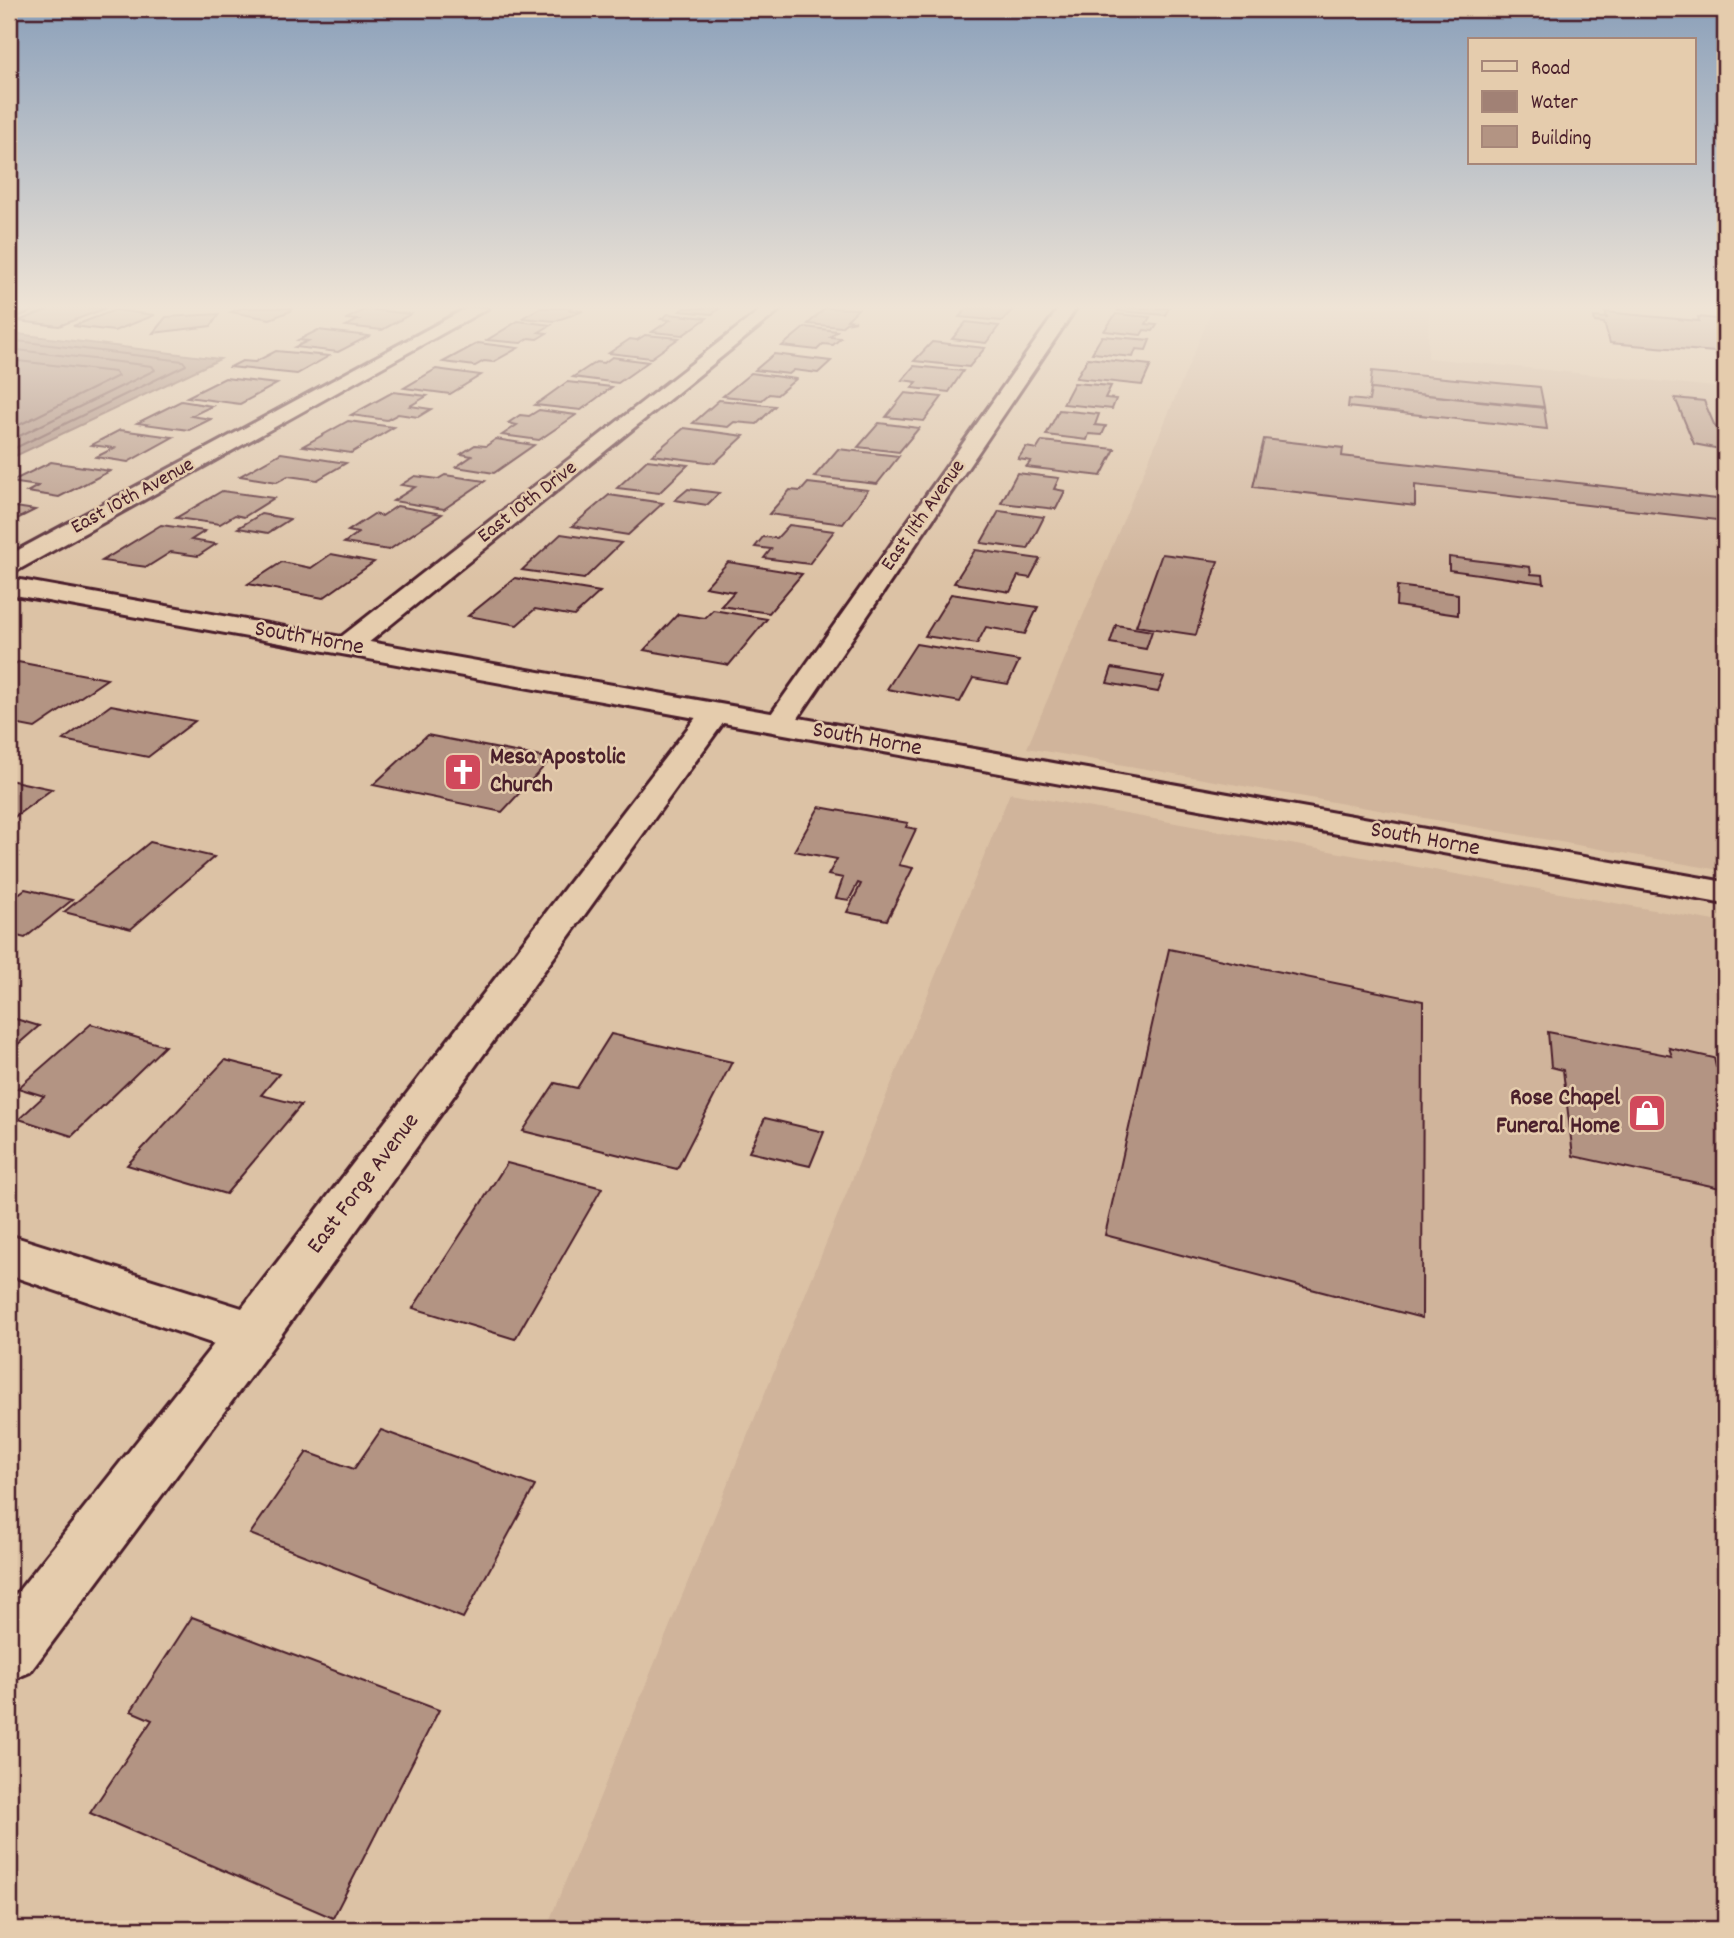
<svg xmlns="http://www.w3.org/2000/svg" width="1734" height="1938" font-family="Dekko,sans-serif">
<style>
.built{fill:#d0b49b}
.water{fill:#a18175;stroke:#7e5a57;stroke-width:2}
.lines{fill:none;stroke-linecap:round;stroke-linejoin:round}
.shore{stroke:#6d4649;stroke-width:2}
.building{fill:#b39483;stroke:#4a1f2b;stroke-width:2}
.minor-casing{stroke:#4a1f2b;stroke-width:6}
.tertiary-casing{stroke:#4a1f2b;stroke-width:6}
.minor{fill:#e5ccad;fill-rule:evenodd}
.tertiary{fill:#e5ccad;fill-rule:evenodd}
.labels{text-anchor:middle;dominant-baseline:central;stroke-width:5;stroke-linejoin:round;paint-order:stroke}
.far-street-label{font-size:21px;fill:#4a1f2b;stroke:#e5ccad}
.street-label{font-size:24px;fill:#4a1f2b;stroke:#e5ccad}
.poi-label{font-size:24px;font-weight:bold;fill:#4a1f2b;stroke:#e5ccad;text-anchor:start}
</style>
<rect width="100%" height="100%" fill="#dcc2a5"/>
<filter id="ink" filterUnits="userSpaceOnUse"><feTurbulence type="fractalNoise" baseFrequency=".0143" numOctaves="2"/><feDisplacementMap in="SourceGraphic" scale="14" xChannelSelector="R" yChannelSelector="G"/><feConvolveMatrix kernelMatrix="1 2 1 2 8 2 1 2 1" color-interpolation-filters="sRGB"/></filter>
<g filter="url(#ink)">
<g class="built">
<path d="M1213,308H1429L1428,358L1725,388V871L1027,748Z"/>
<path d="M1010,793L1725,923V1929H546Z"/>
</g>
<path class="water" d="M9,333L220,359L9,459Z"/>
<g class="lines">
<g class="shore">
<path d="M9,340L183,361L186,365L9,451"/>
<path d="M9,349L152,366L155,370L9,441"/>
<path d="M9,360L115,372L118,376L9,430"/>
</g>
</g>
<g class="building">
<path d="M9,308H41L9,320Z"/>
<path d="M53,308H106L59,326L18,321Z"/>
<path d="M242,308H293L289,310H293L270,319L231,312Z"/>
<path d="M540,308H571L569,310L583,311L555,321L522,318Z"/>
<path d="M684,308H720L712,314L680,311Z"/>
<path d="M825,308L858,309L847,320L856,321L846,323L841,327L808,324Z"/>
<path d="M967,308H1014L1002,321L959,317Z"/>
<path d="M1120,308H1169L1165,315L1118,311Z"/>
<path d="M366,309L411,314L382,330L346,326L358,320L346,319Z"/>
<path d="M115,310L155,315L114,331L73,326Z"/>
<path d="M1605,312L1699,321L1698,317L1725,320V357L1716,356L1715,352L1610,343L1604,323L1595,322L1594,317L1607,318Z"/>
<path d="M219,314L211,326L153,333L166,317Z"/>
<path d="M668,314L707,318L683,335L652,332L670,320L661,319Z"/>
<path d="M1116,314L1150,317L1146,324L1157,325L1153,331L1144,330L1141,335L1104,331Z"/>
<path d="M518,321L551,325L539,332L547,333L537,339L529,338L521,343L487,340Z"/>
<path d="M966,322L999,326L986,343L952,339Z"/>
<path d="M805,327L837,331L830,337L841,338L833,345L823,344L817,350L782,346Z"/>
<path d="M318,330L369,336L338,352L295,347L308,341L298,340Z"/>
<path d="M645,335L679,338L651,358L609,353L630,339L637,340Z"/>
<path d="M1102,336L1150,340L1146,350L1136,349L1133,357L1092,353Z"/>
<path d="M932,342L985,348L969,367L914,361Z"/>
<path d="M478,343L518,348L493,362L484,361L475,366L443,362Z"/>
<path d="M276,351L329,356L297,374L230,367L242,361L255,362Z"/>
<path d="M774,354L831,361L818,373L794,370L789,374L755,370Z"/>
<path d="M612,357L648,362L618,383L573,377L596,362L604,363Z"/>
<path d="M1088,358L1151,365L1142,385L1076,378Z"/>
<path d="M914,366L963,371L949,392L912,388L917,382L902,380Z"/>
<path d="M436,369L481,375L450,394L404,388Z"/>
<path d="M1372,371L1540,387L1544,407L1370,389Z"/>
<path d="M751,373L796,379L777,395L769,394L762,400L723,396Z"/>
<path d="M225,378L277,384L240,404L187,397Z"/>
<path d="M567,382L612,387L581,410L535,405Z"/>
<path d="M1074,383L1111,386L1105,398L1116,399L1112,409L1063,404Z"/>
<path d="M1371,389L1544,408L1547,429L1348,407L1349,399L1369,401Z"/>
<path d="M393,392L427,396L410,406L431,409L418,417L398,414L387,420L351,415Z"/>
<path d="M905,393L942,397L924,421L886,417Z"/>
<path d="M1675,398L1704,401L1725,450L1694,444Z"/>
<path d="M719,400L775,406L757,424L734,422L728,427L693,423Z"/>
<path d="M181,401L212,406L191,416L211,419L189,430L137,423Z"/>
<path d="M539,410L576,415L539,440L502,435L517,425L508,423L520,415L529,416Z"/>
<path d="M1059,410L1099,414L1095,425L1106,426L1102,435L1089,434L1087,440L1046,435Z"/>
<path d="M348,421L394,427L351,453L303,446Z"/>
<path d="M879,423L919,428L899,452L858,447Z"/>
<path d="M684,428L744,436L715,463L652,455Z"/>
<path d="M120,430L173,437L128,462L96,457L114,448L91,445Z"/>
<path d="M496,439L534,445L494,473L456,467L472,456L461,454L475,445L486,446Z"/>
<path d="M1264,439L1343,448L1342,456L1725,500V521L1415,485V506L1253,487Z"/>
<path d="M1042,441L1115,449L1101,476L1026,467L1031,461L1018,459L1026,447L1037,449Z"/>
<path d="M838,449L899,456L877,484L814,477Z"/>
<path d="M281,453L346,463L317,480L288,476L277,482L240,476Z"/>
<path d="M647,460L688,465L659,493L617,488Z"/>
<path d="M51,462L110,471L59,497L27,492L38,486L10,482Z"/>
<path d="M1017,473L1059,478L1054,489L1065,491L1056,509L1001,503Z"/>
<path d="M445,475L485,481L444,509L393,501L415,487L401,485L415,476L438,479Z"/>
<path d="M808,483L868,490L843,524L769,514L790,490L801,491Z"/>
<path d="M688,489L719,493L707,505L675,500Z"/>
<path d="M222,491L274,498L244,517L235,515L220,524L176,518Z"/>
<path d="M609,495L663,503L628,535L572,526Z"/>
<path d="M9,506L35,510L9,523Z"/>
<path d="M397,506L442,514L389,550L344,543L358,533L348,531L374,514L382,516Z"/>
<path d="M999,511L1044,517L1028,549L981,543Z"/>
<path d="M261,514L290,519L268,533L238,528Z"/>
<path d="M161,525L205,531L191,540L216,544L198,556L171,552L147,567L102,561Z"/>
<path d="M789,525L834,531L809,564L764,558L771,549L755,547L763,537L777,538Z"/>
<path d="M561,534L621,543L584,579L522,570Z"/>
<path d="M975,550L1040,559L1030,578L1018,576L1010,592L954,583Z"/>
<path d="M331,554L374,562L323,598L248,584L282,562L311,568Z"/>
<path d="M1162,554L1218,561L1196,635L1136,626Z"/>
<path d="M1449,557L1530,567L1531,574L1543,575L1544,583L1449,570Z"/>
<path d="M728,562L802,574L769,613L721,606L734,592L705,587Z"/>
<path d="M515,578L600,592L574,616L535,609L517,625L468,616Z"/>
<path d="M1397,586L1458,594V615L1396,606Z"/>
<path d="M951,594L1038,607L1025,634L986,627L977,644L925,636Z"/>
<path d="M713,610L767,619L729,665L644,650L678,614L705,618Z"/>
<path d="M1116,625L1152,631L1146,649L1110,643Z"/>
<path d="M916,644L1019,661L1008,684L973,678L960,702L887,689Z"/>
<path d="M18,662L107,679L35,728L9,723V668Z"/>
<path d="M1112,668L1164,677L1158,692L1107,683Z"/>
<path d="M111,705L195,721L148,757L63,740Z"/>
<path d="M427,735L551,759L502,812L373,785Z"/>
<path d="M9,780L52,789L9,821Z"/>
<path d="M819,807L908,823L906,827L916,829L899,865L913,868L887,920L847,912L861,884L858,883L849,900L836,898L843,878L828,875L837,859L794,851Z"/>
<path d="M150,842L214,857L131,929L64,912Z"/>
<path d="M25,889L72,900L25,938L9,934V901Z"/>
<path d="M1169,949L1423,1001L1422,1318L1105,1235Z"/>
<path d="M9,1017L39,1026L9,1052Z"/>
<path d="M91,1024L165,1046L72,1136L19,1119L44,1096L18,1088Z"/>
<path d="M1548,1032L1672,1056L1669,1048L1714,1058L1716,1067L1725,1069V1189L1573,1156L1563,1070L1551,1067Z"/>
<path d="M611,1034L732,1062L677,1169L523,1131L555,1083L577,1088Z"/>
<path d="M225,1060L279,1074L261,1095L301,1105L226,1194L127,1165Z"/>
<path d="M765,1118L824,1132L810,1166L749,1152Z"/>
<path d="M507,1163L602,1188L515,1339L413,1308Z"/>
<path d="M381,1430L535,1486L463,1618L250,1534L307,1452L354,1469Z"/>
<path d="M192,1617L439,1710L333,1918L90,1813L152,1720L131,1711Z"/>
</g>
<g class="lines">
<defs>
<g id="minor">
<path d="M467,308H488L18,570L9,573V555Z"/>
<path d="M763,308H782L357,652L347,654L337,652L333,646L337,640Z"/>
<path d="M1059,308H1076L794,724L790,730L779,733L768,730L764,724Z"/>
<path d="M715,704L726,707L730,713L726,719L270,1350L30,1672L9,1681V1603L214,1344L9,1275V1235L242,1308L704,707Z"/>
</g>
<path id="tertiary" d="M9,578L1725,882V904L9,594Z"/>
</defs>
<use href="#minor" class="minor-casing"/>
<use href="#tertiary" class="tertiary-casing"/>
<use href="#minor" class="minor"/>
<use href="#tertiary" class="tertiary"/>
</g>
</g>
<linearGradient id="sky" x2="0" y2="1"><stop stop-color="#8ba0ba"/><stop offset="0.53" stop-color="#efe4d6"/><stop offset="1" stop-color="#efe4d6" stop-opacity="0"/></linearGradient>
<rect width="1734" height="579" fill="url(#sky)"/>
<defs>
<symbol id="church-square" viewBox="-11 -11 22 22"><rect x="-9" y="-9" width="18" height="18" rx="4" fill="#d1495b" stroke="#e5ccad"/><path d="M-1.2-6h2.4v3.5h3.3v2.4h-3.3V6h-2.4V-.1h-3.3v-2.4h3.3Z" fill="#fff"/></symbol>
<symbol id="shop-square" viewBox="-11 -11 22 22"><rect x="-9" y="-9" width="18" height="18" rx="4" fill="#d1495b" stroke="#e5ccad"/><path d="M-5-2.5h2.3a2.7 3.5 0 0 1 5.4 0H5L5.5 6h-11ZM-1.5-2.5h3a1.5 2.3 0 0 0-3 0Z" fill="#fff"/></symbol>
</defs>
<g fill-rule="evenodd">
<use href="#church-square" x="441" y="750" width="44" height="44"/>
<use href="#shop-square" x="1625" y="1091" width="44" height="44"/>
</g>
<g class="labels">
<g class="far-street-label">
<text transform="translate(133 497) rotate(-29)">East 10th Avenue</text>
<text transform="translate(528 503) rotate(-38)">East 10th Drive</text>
<text transform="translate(924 516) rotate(-55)">East 11th Avenue</text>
</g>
<g class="street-label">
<text transform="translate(309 639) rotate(10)">South Horne</text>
<text transform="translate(867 740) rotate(10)">South Horne</text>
<text transform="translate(1425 840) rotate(10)">South Horne</text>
<text transform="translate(364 1184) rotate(-53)">East Forge Avenue</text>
</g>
<g class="poi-label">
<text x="490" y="758">Mesa Apostolic<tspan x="490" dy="28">Church</tspan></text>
<text x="1620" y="1099" text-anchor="end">Rose Chapel<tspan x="1620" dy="28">Funeral Home</tspan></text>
</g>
</g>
<rect width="1734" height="1938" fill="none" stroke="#e5ccad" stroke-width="35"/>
<rect x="18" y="18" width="1699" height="1903" fill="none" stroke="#4a1f2b" stroke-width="2.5" filter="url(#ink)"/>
<rect x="1468" y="38" width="228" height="126" fill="#e5ccad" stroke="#a78779" stroke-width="2"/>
<rect x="1482" y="61" width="35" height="10" fill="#e5ccad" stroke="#a78779" stroke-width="2"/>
<text x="1531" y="74" font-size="21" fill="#4a1f2b">Road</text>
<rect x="1482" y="91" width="35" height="21" fill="#a18175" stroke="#a78779" stroke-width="2"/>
<text x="1531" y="108" font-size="21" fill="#4a1f2b">Water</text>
<rect x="1482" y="126" width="35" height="21" fill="#b39483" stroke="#a78779" stroke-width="2"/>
<text x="1531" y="144" font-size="21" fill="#4a1f2b">Building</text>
</svg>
